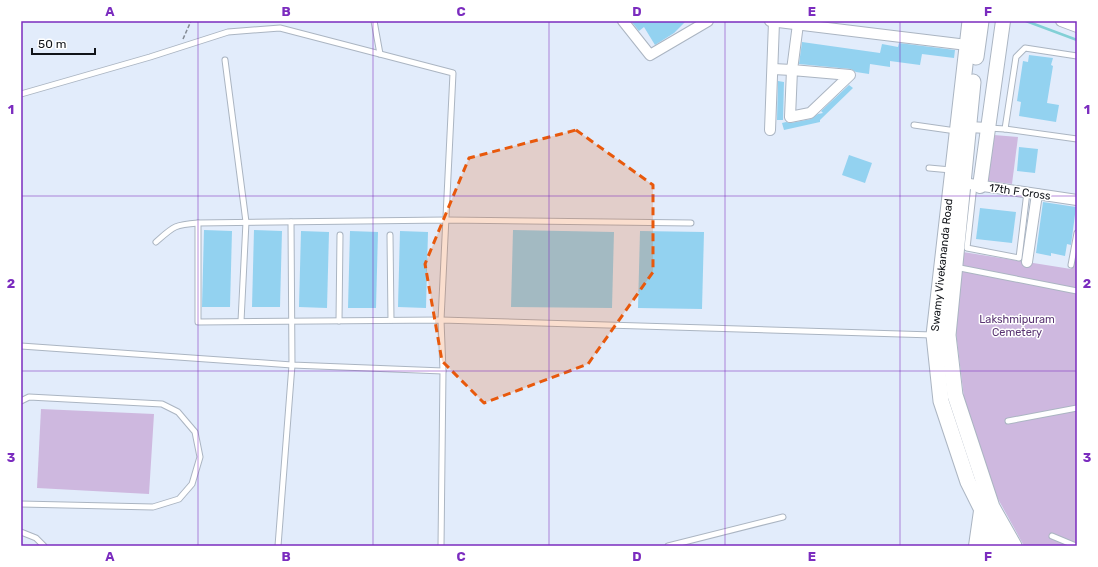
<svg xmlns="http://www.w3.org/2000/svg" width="1098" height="567" font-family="Rubik,sans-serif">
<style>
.green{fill:#ceb8df}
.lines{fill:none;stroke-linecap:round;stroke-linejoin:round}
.stream{stroke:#82d0d6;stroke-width:2.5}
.building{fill:#93d2f0}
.lane-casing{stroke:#abb5c2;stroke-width:7}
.street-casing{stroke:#abb5c2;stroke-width:12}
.secondary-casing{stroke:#abb5c2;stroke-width:16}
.primary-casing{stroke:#abb5c2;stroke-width:17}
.path{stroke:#848b95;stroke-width:1.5;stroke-dasharray:4 2;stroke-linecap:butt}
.lane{stroke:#fff;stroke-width:5}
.street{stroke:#fff;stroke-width:10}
.secondary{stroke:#fff;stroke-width:14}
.primary{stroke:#fff;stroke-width:15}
.marked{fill:#e8590c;fill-opacity:0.2;stroke:#e8590c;stroke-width:3;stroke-dasharray:8 5;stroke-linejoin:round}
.grid{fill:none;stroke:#7b2cbf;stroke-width:1;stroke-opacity:0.55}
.labels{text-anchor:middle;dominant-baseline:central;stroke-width:3;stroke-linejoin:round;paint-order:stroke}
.street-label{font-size:11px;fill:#111419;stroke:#fff}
.park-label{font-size:11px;fill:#5a3573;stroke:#fff}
.neatline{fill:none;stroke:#7b2cbf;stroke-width:1.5}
.grid-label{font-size:13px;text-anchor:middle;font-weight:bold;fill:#7b2cbf}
</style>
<rect width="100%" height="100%" fill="#e2ecfb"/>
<g class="green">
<path d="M994,135L1018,137L1012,184L988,181Z"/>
<path d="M1077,244V546H1024L992,488L965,406L956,333L963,252L1071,269Z"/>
<path d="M41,409L154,414L149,494L37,488Z"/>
</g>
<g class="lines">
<path class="stream" d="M1026,21L1077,40"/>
</g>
<g class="building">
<path d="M631,21H686L674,33L655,45L644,27L639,31Z"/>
<path d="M802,42L880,53L882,44L898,47L899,43L955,50L954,58L922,54L920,65L890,61V67L870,64L869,74L856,72L851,69L799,64Z"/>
<path d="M1029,55L1053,58L1051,65L1053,66L1047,103L1059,105L1056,122L1019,116L1021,102L1017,101L1023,61L1028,62Z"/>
<path d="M778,81L784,82L783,120H777Z"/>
<path d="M849,85L853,88L820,120V122L784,130L782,123L786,122L791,123L811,119L818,114L823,113L821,111Z"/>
<path d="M1019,147L1038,149L1035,173L1017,171Z"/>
<path d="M849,155L872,163L865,183L842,175Z"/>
<path d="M1043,202L1076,207L1071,245L1067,244L1065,256L1051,253V256L1036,253Z"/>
<path d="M980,208L1016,212L1012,243L976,239Z"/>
<path d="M204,230L232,231L230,307H202Z"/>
<path d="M254,230L282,231L280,307H252Z"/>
<path d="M513,230L614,232L612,308L511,307Z"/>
<path d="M301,231L329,232L327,308L299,307Z"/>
<path d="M350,231L378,232L376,308H348Z"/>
<path d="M400,231L428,232L426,308L398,307Z"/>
<path d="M640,231L704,232L702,309L638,308Z"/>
</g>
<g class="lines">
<defs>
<g id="lane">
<path d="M374,21L380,54"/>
<path d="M225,60L246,222L241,321"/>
<path d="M21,94L150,57L228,32L280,28L453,73L441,320L443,371L441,546"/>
<path d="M914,125L956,131"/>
<path d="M989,128L1005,129L1077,139"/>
<path d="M1005,129L1016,57L1025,48L1077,56"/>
<path d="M929,168L951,170"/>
<path d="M974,185L967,248L1019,258L1027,192"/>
<path d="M198,223V322L441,320L933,335"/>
<path d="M390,235L391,320"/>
<path d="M156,242C174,226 174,225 198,223L446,220L691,223"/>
<path d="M1071,265L1077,233"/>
<path d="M955,267L1077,291"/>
<path d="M339,321L340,235"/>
<path d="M21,346L292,365L443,371"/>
<path d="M21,401L29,397L162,404L178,412L195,432L200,457L192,484L179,499L153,507L21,504"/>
<path d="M1008,421L1077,408"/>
<path d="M21,532L36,538L44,546"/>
<path d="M1052,536L1076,546"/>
<path d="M278,546L292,365L291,222"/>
<path d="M668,546L783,517"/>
</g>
<g id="street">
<path d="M623,21L650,55L708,21"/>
<path d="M770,21L967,45"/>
<path d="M1061,21L1077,27"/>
<path d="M773,69L792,70L850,75L810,113L790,117L792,70L798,24"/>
<path d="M968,127L988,128"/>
<path d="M770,130L774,22"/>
<path d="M963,183L1077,200"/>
<path d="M1027,262L1037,194"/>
</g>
<g id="secondary">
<path d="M980,186L1003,21"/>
<path d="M976,546L981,511L989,508"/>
<path d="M987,546L989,526L995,522"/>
</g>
<g id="primary">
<path d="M970,21L934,335L941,401L968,482L1000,546"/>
<path d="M976,57L981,21"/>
<path d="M973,82L948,335L955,395L992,507L1014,546"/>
</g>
</defs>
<use href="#lane" class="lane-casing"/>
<use href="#street" class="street-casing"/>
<use href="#secondary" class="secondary-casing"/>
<use href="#primary" class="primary-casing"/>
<path class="path" d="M183,39L191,21"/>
<use href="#lane" class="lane"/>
<use href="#street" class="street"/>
<use href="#secondary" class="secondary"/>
<use href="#primary" class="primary"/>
</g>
<path class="marked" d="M576,130L653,185V272L588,364L484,403L442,361L425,264L469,158Z"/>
<path class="grid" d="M198,21V546M373,21V546M549,21V546M725,21V546M900,21V546M21,196H1077M21,371H1077"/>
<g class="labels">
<g class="street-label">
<text transform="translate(1020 192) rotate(8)">17th F Cross</text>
<text transform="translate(942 265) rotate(-84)">Swamy Vivekananda Road</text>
</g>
<g class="park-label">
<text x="1017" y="319">Lakshmipuram<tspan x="1017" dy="13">Cemetery</tspan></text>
</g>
</g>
<rect width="1098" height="567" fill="none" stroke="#ffffff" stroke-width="44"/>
<path d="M32 48v6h63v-6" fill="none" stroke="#111419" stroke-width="2"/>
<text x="38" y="48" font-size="12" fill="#111419" stroke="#ffffff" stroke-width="3" paint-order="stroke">50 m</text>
<rect x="22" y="22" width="1054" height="523" class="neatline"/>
<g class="grid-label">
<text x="110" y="16">A</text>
<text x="286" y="16">B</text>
<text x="461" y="16">C</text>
<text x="637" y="16">D</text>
<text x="812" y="16">E</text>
<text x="988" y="16">F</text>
<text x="11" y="114">1</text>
<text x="1087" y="114">1</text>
<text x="11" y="288">2</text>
<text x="1087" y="288">2</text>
<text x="11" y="462">3</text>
<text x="1087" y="462">3</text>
<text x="110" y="561">A</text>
<text x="286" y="561">B</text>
<text x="461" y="561">C</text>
<text x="637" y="561">D</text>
<text x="812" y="561">E</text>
<text x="988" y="561">F</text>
</g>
</svg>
